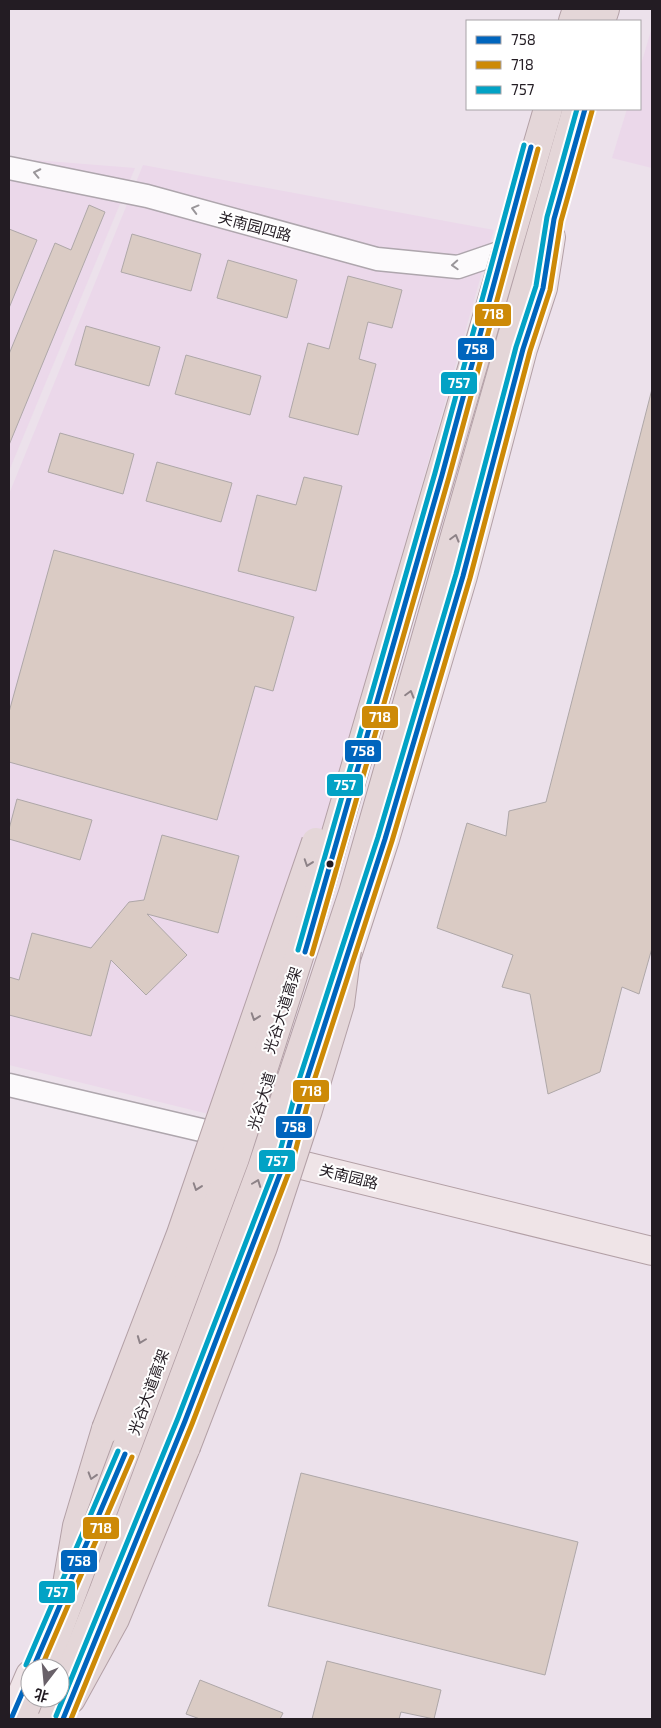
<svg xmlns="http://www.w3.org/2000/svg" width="661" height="1728" font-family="'Exo 2','Noto Sans SC',sans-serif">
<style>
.built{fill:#ebd8ea}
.building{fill:#dacbc4;stroke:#aea7a8}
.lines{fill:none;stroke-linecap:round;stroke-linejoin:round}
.minor-casing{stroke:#aea6ad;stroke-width:25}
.major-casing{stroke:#b3a0a6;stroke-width:30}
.highway-casing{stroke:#b3a0a6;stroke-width:30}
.minor{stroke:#fcfafc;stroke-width:22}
.major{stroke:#efe4e7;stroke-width:28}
.highway{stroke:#e4d6d8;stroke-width:28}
.highway-bridge-casing{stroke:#b3a0a6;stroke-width:30;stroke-linecap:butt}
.highway-bridge{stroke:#e4d6d8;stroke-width:28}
.bus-1-casing{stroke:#fff;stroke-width:9}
.bus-2-casing{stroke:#fff;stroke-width:9}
.bus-3-casing{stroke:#fff;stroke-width:9}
.bus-1{stroke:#0065bd;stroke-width:5}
.bus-2{stroke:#cd8a07;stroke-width:5}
.bus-3{stroke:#02a2c5;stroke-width:5}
.oneway{stroke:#9a969a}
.oneway2{stroke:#8d8287}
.bus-dot{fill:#231c23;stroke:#fff;stroke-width:2}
.labels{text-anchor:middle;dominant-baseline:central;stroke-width:4;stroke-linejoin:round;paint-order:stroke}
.street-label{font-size:15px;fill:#231c23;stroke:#fff}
.line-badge{stroke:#fff;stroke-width:2}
.badge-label{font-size:14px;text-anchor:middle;font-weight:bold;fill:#fff}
</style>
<rect width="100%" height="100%" fill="#ece1eb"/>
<g class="built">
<path d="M652,27V168L612,158L627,109H640V68Z"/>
<path d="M9,158L135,168L9,471Z"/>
<path d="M143,165L494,230L241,1122L9,1065V494Z"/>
</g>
<g class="building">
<path d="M89,205L105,212L9,445V354L55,243L71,250Z"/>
<path d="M9,229L37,240L9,308Z"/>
<path d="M132,234L201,254L191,291L121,272Z"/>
<path d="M228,260L297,280L287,318L217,298Z"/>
<path d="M348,276L402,290L392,328L368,322L359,359L376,364L358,435L289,417L308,343L329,349Z"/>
<path d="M86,326L160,347L149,386L75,365Z"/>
<path d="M186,355L261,376L250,415L175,394Z"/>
<path d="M652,389V948L639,994L622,987L600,1072L548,1094L530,994L502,987L513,955L437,928L467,823L506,836L509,811L546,802Z"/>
<path d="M60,433L134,454L123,494L48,472Z"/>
<path d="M157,462L232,483L221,522L146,501Z"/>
<path d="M304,477L342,486L316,591L238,571L257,495L296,505Z"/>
<path d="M54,550L294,617L273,691L255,686L217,820L9,762V712Z"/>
<path d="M17,799L92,820L80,860L9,839V829Z"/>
<path d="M162,835L239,856L218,933L147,914L187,955L146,995L111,960L91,1036L9,1015V977L19,980L32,933L91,948L129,902L144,900Z"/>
<path d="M301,1473L578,1542L545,1675L268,1606Z"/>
<path d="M327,1661L441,1690L434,1719L401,1712L399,1719H312Z"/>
<path d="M200,1680L283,1713L280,1719H200L186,1714Z"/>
</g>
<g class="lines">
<defs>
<g id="minor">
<path d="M9,168L147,196L377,259L458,267L502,252"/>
<path d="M9,1085L231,1137"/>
</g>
<g id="major">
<path d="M341,974L385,839L463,576L523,349L543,288L551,237"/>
<path d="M270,1153L285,1161L652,1251"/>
<path d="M11,1719L30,1675"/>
</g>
<g id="highway">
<path d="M573,21L577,9"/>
<path d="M601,21L605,9"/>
<path d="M66,1590L77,1526L106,1429"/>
<path d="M71,1699L115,1619L186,1447"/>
<path d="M24,1719L32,1698"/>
</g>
</defs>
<use href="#minor" class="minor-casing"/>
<use href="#major" class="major-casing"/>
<use href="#highway" class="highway-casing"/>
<use href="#minor" class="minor"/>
<use href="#major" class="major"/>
<use href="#highway" class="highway"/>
<defs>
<g id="highway-bridge">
<path d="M106,1429L181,1234L316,842"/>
<path d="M186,1447L263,1247L308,1110L340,1004L347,950"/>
<path d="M44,1668L235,1158L310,922L548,109"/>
<path d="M52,1719L104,1590L262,1168L353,893L577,109"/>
</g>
</defs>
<use href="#highway-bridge" class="highway-bridge-casing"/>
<use href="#highway-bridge" class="highway-bridge"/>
<defs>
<g id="bus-1">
<path d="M305,952L442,475L531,147"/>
<path d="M33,1668L125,1454"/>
<path d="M11,1719L30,1675"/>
<path d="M63,1719L185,1421L285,1161L305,1085L385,839L463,576L523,349L543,288L554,219L585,109"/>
</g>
<g id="bus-2">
<path d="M312,954L449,477L538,149"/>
<path d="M41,1668L132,1457"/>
<path d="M71,1719L192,1424L292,1164L312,1087L392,841L470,578L530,351L550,290L561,221L592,111"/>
</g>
<g id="bus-3">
<path d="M298,950L435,473L524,145"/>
<path d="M26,1665L118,1451"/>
<path d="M56,1716L178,1418L278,1159L298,1083L378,837L456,574L516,347L536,286L547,217L577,109"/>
</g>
</defs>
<use href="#bus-1" class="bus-1-casing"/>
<use href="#bus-2" class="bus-2-casing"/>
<use href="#bus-3" class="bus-3-casing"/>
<use href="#bus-1" class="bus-1"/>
<use href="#bus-2" class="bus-2"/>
<use href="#bus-3" class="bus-3"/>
</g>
<defs><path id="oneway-chevron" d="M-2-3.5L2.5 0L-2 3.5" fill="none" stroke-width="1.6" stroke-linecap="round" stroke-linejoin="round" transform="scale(1.25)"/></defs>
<g class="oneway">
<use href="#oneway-chevron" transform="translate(37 173) rotate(-168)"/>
<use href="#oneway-chevron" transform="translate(195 209) rotate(-165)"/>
<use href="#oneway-chevron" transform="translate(455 265) rotate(177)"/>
</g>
<g class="oneway2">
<use href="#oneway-chevron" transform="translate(455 538) rotate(-74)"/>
<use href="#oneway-chevron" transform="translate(410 694) rotate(-74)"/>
<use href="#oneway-chevron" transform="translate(308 863) rotate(109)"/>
<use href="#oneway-chevron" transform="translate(255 1017) rotate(109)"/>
<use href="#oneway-chevron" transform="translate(257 1183) rotate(-69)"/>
<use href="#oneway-chevron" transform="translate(197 1187) rotate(109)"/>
<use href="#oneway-chevron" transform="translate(141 1340) rotate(111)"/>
<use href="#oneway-chevron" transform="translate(92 1476) rotate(107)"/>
</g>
<circle class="bus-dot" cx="330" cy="864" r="4.5"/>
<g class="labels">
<g class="street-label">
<text transform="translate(255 226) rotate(15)">关南园四路</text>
<text transform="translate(282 1010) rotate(-72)">光谷大道高架</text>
<text transform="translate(261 1101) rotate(-73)">光谷大道</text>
<text transform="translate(349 1176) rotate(14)">关南园路</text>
<text transform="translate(148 1392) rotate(-70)">光谷大道高架</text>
</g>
</g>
<g class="line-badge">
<rect x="474" y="303" width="38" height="24" rx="5" fill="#cd8a07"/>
<rect x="457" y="337" width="38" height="24" rx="5" fill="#0065bd"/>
<rect x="440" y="371" width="38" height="24" rx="5" fill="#02a2c5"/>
<rect x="361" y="705" width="38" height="24" rx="5" fill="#cd8a07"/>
<rect x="344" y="739" width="38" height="24" rx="5" fill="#0065bd"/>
<rect x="326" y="773" width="38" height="24" rx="5" fill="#02a2c5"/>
<rect x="292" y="1079" width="38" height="24" rx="5" fill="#cd8a07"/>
<rect x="275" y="1115" width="38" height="24" rx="5" fill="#0065bd"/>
<rect x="258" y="1149" width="38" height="24" rx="5" fill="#02a2c5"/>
<rect x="82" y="1516" width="38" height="24" rx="5" fill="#cd8a07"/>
<rect x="60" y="1549" width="38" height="24" rx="5" fill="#0065bd"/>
<rect x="38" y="1580" width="38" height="24" rx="5" fill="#02a2c5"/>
</g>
<g class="badge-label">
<text x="493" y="319">718</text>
<text x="476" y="354">758</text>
<text x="459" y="388">757</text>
<text x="380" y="722">718</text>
<text x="363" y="756">758</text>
<text x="345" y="790">757</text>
<text x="311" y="1096">718</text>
<text x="294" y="1132">758</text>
<text x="277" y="1166">757</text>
<text x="101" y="1533">718</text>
<text x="79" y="1566">758</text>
<text x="57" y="1597">757</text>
</g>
<rect width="661" height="1728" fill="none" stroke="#231c23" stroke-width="20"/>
<rect x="466" y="20" width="175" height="90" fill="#ffffff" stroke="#a7a4a7"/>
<rect x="476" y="36" width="25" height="8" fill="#0065bd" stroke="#a7a4a7"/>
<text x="511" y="45" font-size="15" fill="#231c23">758</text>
<rect x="476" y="61" width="25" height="8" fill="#cd8a07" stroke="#a7a4a7"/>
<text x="511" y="70" font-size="15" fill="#231c23">718</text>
<rect x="476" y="86" width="25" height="8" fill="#02a2c5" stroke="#a7a4a7"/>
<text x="511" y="95" font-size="15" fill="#231c23">757</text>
<g transform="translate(45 1683) rotate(196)"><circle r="24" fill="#ffffff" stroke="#a7a4a7"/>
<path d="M0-4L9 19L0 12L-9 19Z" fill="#696169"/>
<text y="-8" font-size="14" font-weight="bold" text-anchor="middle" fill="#231c23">北</text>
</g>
</svg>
